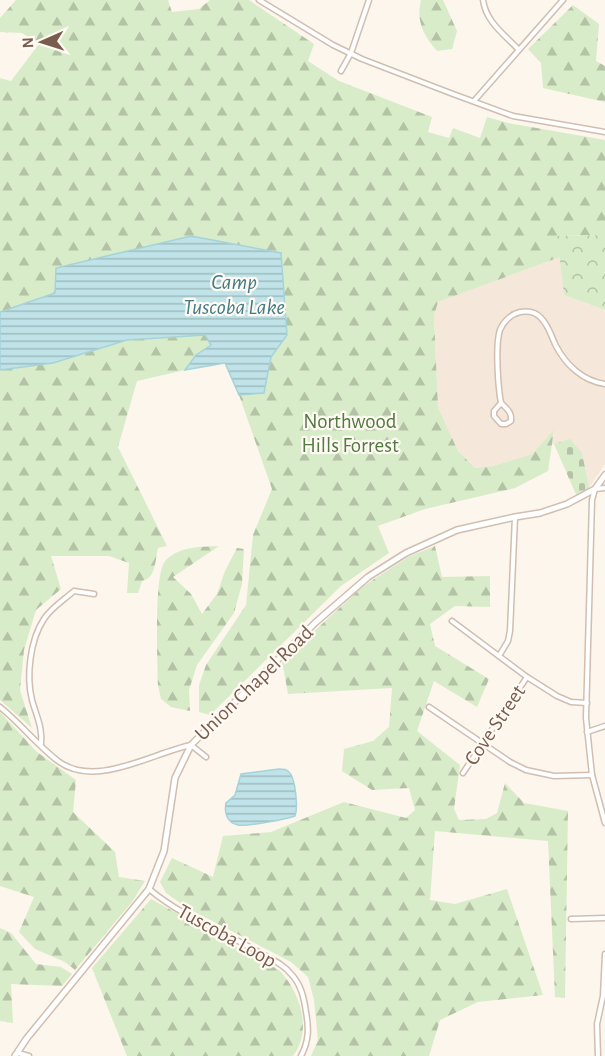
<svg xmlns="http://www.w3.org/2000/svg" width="605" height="1056" font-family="'Alegreya Sans',sans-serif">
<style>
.residential{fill:#f5e8da}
.forest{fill:url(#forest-firs)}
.cemetery{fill:url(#cemetery-stones)}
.park{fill:url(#park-crowns)}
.water{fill:url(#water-rules);stroke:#a5d3da;stroke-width:1.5}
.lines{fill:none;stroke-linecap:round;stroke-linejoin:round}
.minor-casing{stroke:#d1beb0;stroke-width:7}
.tertiary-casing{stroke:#d1beb0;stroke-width:8}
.minor{stroke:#fff;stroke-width:4}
.tertiary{stroke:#fff;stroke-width:5}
.labels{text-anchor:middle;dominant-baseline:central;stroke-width:4.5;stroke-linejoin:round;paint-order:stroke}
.park-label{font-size:21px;fill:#537a41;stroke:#fffaf3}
.street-label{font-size:21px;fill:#7a5c4d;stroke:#fffaf3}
.water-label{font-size:22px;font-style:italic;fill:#437c86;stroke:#fffaf3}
</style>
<defs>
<pattern id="forest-firs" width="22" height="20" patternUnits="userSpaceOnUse" patternTransform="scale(1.5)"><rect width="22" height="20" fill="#d8ecc9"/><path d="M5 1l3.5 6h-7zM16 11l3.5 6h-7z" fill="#b4c2a5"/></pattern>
<pattern id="cemetery-stones" width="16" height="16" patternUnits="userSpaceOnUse" patternTransform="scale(1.5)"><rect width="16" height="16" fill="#d8ecc9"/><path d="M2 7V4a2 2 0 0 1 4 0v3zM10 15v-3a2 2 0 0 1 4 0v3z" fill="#b4c2a5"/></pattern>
<pattern id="park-crowns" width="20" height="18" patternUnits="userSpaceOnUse" patternTransform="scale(1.5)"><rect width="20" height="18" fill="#d8ecc9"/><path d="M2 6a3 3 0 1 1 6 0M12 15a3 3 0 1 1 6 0" fill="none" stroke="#b4c2a5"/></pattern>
<pattern id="water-rules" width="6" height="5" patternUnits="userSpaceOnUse" patternTransform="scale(1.5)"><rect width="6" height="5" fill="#bfe3e8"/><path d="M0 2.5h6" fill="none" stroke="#a0bbbe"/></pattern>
</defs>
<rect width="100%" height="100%" fill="#fdf6ec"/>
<path class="residential" d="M560,257L564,295L605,310V464L589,488L582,453L552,444L554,431L532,454L493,466L475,468L458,451L438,407L434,316L438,302Z"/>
<g class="forest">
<path d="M16,0H168L172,12L199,9L210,0H249L314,44L308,61L339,81L432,117L428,132L449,138L453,128L480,138L487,117L508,123L605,140V235L558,236L560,257L438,302L434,316L438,407L458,451L475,468L493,466L532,454L554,430L548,471L515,488L425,509L378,526L389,553L341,586L210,715L199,712V685L206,665L246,605L253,535L272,489L239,395L264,393L271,357L287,335L55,293L0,312V78L11,81L39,44L22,33L0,32V18Z"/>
<path d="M421,0H443L457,31L452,49L437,51C423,35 416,21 421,0Z"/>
<path d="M573,5L599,24L596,61L605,66V102L543,88L541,63L528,49Z"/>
<path d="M206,335L211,345L196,355L185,370L137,381L118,447L167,546L158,548C155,561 156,578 142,581L138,593H127L129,563L109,556H51L61,589L36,610L24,650L20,690L32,728L0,700V370L53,363L127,340Z"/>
<path d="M219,546L173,577L191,594L202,614L217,594L225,571L237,548L244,549L242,584L234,613L197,665L189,690L190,711L171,707L161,699L158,685C158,663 153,572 166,560C181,546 199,547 219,546Z"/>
<path d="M435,546L442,577L490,576V607L455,606L430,624L435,646L489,679L477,707L434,681L417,731L460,765L454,809L459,820L486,819L497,813L505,783L524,803L568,811L565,998L555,997L548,841L435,831L430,900L455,904L507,889L543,995L478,1002L440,1020L429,1056H311L318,1040L314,1000L308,977L291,962L187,908L166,893L160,882L172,858L213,877L223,836L271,832L344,802L406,818L415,810L409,788L372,790L342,771L344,749L373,741L389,727L392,688L288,694L282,661L362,587L408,557Z"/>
<path d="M0,712L37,752L76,780L73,812L115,852L119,877L145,881L132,902L75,970L65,962L35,949L19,932L34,897L0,886Z"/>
<path d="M151,899L279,970C300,992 313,1030 293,1056H127L92,968Z"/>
<path d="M0,928L11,933L36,964L61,967L72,974L62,986L11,984L13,1023L0,1021Z"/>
</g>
<path class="cemetery" d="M570,439L582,453L590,492L578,499L554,444Z"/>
<path class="park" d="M605,235V310L564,295L557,236Z"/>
<g class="water">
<path d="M191,236L281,253L287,335L271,357L264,393L239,395L225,363L185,370L196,355L211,345L205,335L127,340L53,363L0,370V312L55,293L56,268Z"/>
<path d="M279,769C282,769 286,769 288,771C296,777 298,808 295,816C286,819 247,827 238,825C227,823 224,813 226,803L235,795L241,774Z"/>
</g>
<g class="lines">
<defs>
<g id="minor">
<path d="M259,0L333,45L362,59L453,94L513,116L605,132"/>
<path d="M483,0C486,22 504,34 518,49"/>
<path d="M341,71L351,53L369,0"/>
<path d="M474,101L563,0"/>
<path d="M501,403C498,387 495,344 500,330C503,322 511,314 520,312C527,311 536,312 541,318C549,326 551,336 556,346C566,365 583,381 605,384"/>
<path d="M501,403C507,409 512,412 511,421L506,424H501L494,416V411Z"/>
<path d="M605,488L595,489L592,500L586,718L592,775L605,823"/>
<path d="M452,621L527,677L557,696L571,702L587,703"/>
<path d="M499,656L508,641L510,631L515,517"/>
<path d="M0,707C20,723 37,745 58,761C95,789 152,753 191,745L206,757"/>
<path d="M429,707L510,762L526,770L554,776L592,775"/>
<path d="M587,732L605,726"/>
<path d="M41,744C43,728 36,715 32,700C26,676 30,640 44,619C51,608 65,599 74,591L94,594"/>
<path d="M463,773L527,677"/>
<path d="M149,889C181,916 221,931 257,951C268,958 283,963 291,974C301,984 304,998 306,1012C309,1028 309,1041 301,1056"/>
<path d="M571,919L605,918"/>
<path d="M18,1053L29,1056"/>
<path d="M598,1056L597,1024L603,996L605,954"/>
</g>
<path id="tertiary" d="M15,1056L27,1038L149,889L164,851L175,778L191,745L316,622L368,577L406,553L457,530L515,517L540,513L567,504L595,489L605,475"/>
</defs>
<use href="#minor" class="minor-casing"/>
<use href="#tertiary" class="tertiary-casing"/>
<use href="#minor" class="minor"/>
<use href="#tertiary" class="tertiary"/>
</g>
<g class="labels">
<g class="park-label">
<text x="350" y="421">Northwood<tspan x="350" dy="24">Hills Forrest</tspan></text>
</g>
<g class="street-label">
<text transform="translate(254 683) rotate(-44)">Union Chapel Road</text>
<text transform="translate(495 725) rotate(-56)">Cove Street</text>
<text transform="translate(227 936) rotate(29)">Tuscoba Loop</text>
</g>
<g class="water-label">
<text x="234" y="282">Camp<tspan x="234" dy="25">Tuscoba Lake</tspan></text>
</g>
</g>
<g transform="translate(42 42) rotate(267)" stroke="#fffaf3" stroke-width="4.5" paint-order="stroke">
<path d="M0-4.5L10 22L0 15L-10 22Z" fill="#7a5c4d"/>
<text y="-9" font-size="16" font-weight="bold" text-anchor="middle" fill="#7a5c4d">N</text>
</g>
</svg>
